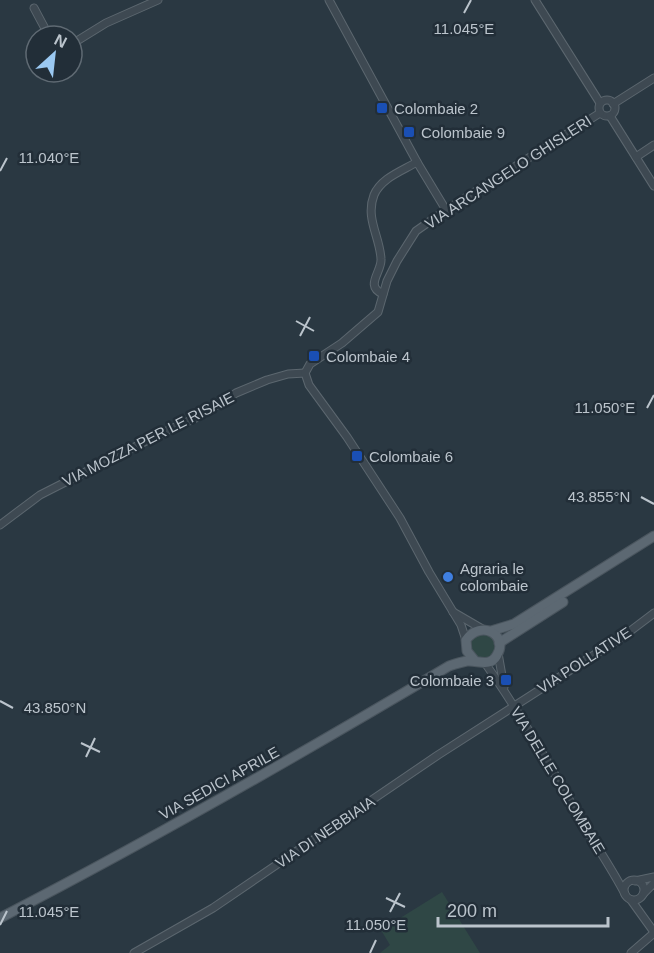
<svg xmlns="http://www.w3.org/2000/svg" width="654" height="953" font-family="Arial,sans-serif">
<style>
.green{fill:#2f4745}
.lines{fill:none;stroke-linecap:round;stroke-linejoin:round}
.minor-casing{stroke:#5c676f;stroke-width:9}
.major-casing{stroke:#4a555e;stroke-width:11}
.minor{stroke:#3e4952;stroke-width:7}
.major{stroke:#5c6872;stroke-width:9}
.ticks{fill:none;stroke:#bbc4cc;stroke-width:2}
.transit-dot{fill:#1a4fb4;stroke:#222e38;stroke-width:2}
.shop-dot{fill:#3f7fe0;stroke:#222e38;stroke-width:2}
.labels{text-anchor:middle;dominant-baseline:central;stroke-width:5;stroke-linejoin:round;paint-order:stroke}
.poi-label{font-size:15px;fill:#bbc4cc;stroke:#222e38;text-anchor:start}
.street-label{font-size:15px;fill:#bbc4cc;stroke:#222e38}
.ticks-label{font-size:15px;text-anchor:middle;fill:#bbc4cc;stroke:#222e38;stroke-width:5;stroke-linejoin:round;paint-order:stroke}
</style>
<rect width="100%" height="100%" fill="#2a3842"/>
<g class="green">
<circle cx="483" cy="646" r="13"/>
<path d="M442,892L480,953H380L390,945L381,930Z"/>
</g>
<g class="lines">
<defs>
<g id="minor">
<path d="M329,0L417,162L446,210"/>
<path d="M535,0L600,103"/>
<path d="M34,8L49,36"/>
<path d="M72,44L106,23L158,0"/>
<circle cx="607" cy="108" r="8"/>
<path d="M613,104L654,78"/>
<path d="M610,116L654,186"/>
<path d="M636,157L654,145"/>
<path d="M383,294C364,286 382,272 381,259C380,237 365,218 374,195C381,178 402,171 417,162"/>
<path d="M0,525L40,495L164,432L196,418L236,393L267,380L288,374L305,373"/>
<path d="M453,612L484,630"/>
<path d="M466,640L461,625L429,572L400,518L347,437L309,385L305,373L310,364L342,343L378,312L387,281L397,261L416,231L446,210L600,113"/>
<path d="M498,653L504,687"/>
<path d="M485,663C521,714 551,768 582,822C596,846 612,869 625,894"/>
<circle cx="634" cy="890" r="10"/>
<path d="M635,881L654,877"/>
<path d="M644,893L654,883"/>
<path d="M631,900L654,932"/>
<path d="M134,953L213,908L438,755L625,635L654,613"/>
<path d="M631,953L654,933"/>
</g>
<g id="major">
<path d="M491,631L514,624L654,536"/>
<path d="M499,643L563,602"/>
<path d="M0,918C153,839 301,754 449,666C455,664 461,662 467,661C478,660 490,668 497,655C509,635 481,619 466,640L467,651L475,661"/>
</g>
</defs>
<use href="#minor" class="minor-casing"/>
<use href="#major" class="major-casing"/>
<use href="#minor" class="minor"/>
<use href="#major" class="major"/>
</g>
<path class="ticks" d="M464,13L471,0M0,171L7,158M296,321L314,331M300,336L310,317M647,408L654,395M641,497L654,504M0,701L13,708M81,743L100,752M86,757L95,738M386,898L405,907M390,912L400,893M0,925L7,911M370,953L376,940"/>
<g class="transit-dot">
<rect x="376" y="102" width="12" height="12" rx="3"/>
<rect x="403" y="126" width="12" height="12" rx="3"/>
<rect x="308" y="350" width="12" height="12" rx="3"/>
<rect x="351" y="450" width="12" height="12" rx="3"/>
<rect x="500" y="674" width="12" height="12" rx="3"/>
</g>
<circle class="shop-dot" cx="448" cy="577" r="6"/>
<g class="labels">
<g class="poi-label">
<text x="394" y="108">Colombaie 2</text>
<text x="421" y="132">Colombaie 9</text>
<text x="326" y="356">Colombaie 4</text>
<text x="369" y="456">Colombaie 6</text>
<text x="460" y="568">Agraria le<tspan x="460" dy="17">colombaie</tspan></text>
<text x="494" y="680" text-anchor="end">Colombaie 3</text>
</g>
<g class="street-label">
<text transform="translate(508 172) rotate(-33)">VIA ARCANGELO GHISLERI</text>
<text transform="translate(148 439) rotate(-27)">VIA MOZZA PER LE RISAIE</text>
<text transform="translate(584 660) rotate(-33)">VIA POLLATIVE</text>
<text transform="translate(558 780) rotate(59)">VIA DELLE COLOMBAIE</text>
<text transform="translate(219 783) rotate(-29)">VIA SEDICI APRILE</text>
<text transform="translate(325 832) rotate(-34)">VIA DI NEBBIAIA</text>
</g>
</g>
<g class="ticks-label">
<text x="464" y="34">11.045°E</text>
<text x="49" y="163">11.040°E</text>
<text x="605" y="413">11.050°E</text>
<text x="599" y="502">43.855°N</text>
<text x="55" y="713">43.850°N</text>
<text x="49" y="917">11.045°E</text>
<text x="376" y="930">11.050°E</text>
</g>
<g transform="translate(54 54) rotate(27)"><circle r="28" fill="#222e38" stroke="#5f6a73" stroke-width="1.5"/>
<path d="M0-4.5L10 22L0 15L-10 22Z" fill="#9ac8f1"/>
<text y="-9" font-size="16" font-weight="bold" text-anchor="middle" fill="#bbc4cc">N</text>
</g>
<path d="M438 917v9h170v-9" fill="none" stroke="#bbc4cc" stroke-width="3"/>
<text x="447" y="917" font-size="18" fill="#bbc4cc" stroke="#222e38" stroke-width="4.5" paint-order="stroke">200 m</text>
</svg>
